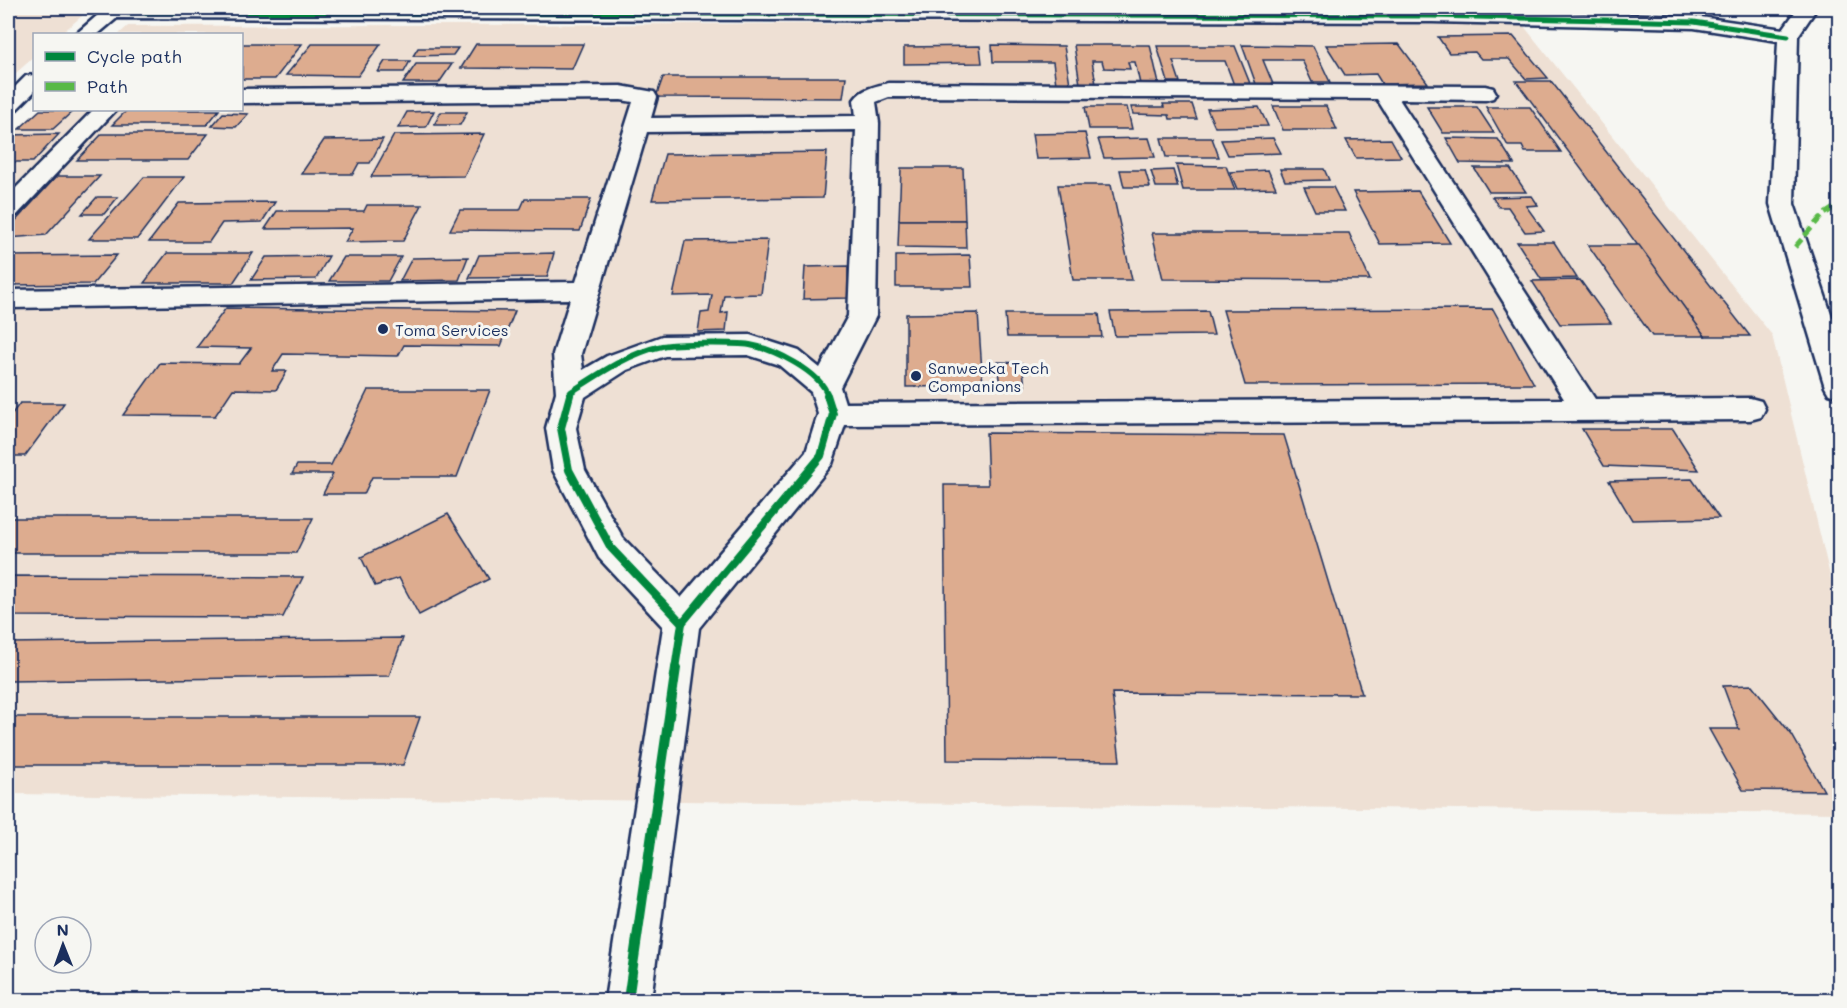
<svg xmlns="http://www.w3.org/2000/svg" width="1847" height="1008" font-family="Mali,sans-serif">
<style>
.built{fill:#eee0d4}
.building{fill:#ddac8f;stroke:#1b2f5e;stroke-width:1.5}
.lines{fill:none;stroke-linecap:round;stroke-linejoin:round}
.minor-casing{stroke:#1b2f5e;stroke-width:5}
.minor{fill:#f6f6f2;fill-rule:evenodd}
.quiet{stroke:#58b947;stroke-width:5;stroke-dasharray:10 5;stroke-linecap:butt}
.cycleway-far3-casing{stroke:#f6f6f2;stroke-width:8}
.cycleway-far2-casing{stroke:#f6f6f2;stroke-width:9}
.cycleway-far1-casing{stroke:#f6f6f2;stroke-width:11}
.cycleway-casing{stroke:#f6f6f2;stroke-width:14}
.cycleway-far3{stroke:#00873e;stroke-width:5}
.cycleway-far2{stroke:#00873e;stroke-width:6}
.cycleway-far1{stroke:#00873e;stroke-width:8}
.cycleway{stroke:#00873e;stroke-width:10}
.poi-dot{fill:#1b2f5e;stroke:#f6f6f2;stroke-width:2}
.labels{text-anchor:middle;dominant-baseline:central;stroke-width:6;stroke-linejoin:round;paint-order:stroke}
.poi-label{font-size:16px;fill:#1b2f5e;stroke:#f6f6f2;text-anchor:start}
</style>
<rect width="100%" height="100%" fill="#f6f6f2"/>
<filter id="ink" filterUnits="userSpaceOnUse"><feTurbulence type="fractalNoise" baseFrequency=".0167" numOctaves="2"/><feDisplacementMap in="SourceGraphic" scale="12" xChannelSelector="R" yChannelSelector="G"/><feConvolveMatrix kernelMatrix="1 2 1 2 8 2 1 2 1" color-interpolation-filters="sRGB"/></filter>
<g filter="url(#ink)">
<g class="built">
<path d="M8,8H91L61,34H34V57L8,80Z"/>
<path d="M1014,23L1523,25L1772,335L1839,613V813L8,794V138L38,110H242V34H119L128,26Z"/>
</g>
<g class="building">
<path d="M1513,36L1548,78L1526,79L1509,59H1481L1475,52L1449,53L1438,37Z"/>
<path d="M242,44H302L275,79H242Z"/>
<path d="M312,44H381L358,76L286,75Z"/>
<path d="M476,44H583L572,69L461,68Z"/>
<path d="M1399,44L1428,83L1382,84L1376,74L1345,75L1326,45Z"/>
<path d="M992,45L1064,46L1070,84H1056L1053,62H993Z"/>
<path d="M1074,45H1150L1159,84H1140L1135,62H1128L1130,69L1104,68L1102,61H1092L1096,84H1080Z"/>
<path d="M1242,45L1313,46L1330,82H1312L1302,60H1263L1273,84H1256Z"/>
<path d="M980,46L982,63L904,64V47Z"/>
<path d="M1157,46H1235L1251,86L1234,85L1225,61H1173L1180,82H1168Z"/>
<path d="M418,48H458L453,55L413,56Z"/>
<path d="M385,61H410L404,72H378Z"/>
<path d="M416,64H452L439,83H403Z"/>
<path d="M663,77H846L843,98L656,97Z"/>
<path d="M1516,81H1551L1750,336H1705Z"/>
<path d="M1163,104H1192L1197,119H1170L1169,115L1133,114L1131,107H1164Z"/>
<path d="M1273,106H1326L1337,130H1283Z"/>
<path d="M1085,107H1127L1132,129H1089Z"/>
<path d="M1259,107L1268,126L1215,127L1207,109Z"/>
<path d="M1427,107H1477L1494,133H1443Z"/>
<path d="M1486,107H1530L1561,152H1525L1522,146H1508Z"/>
<path d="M40,110H74L53,129H19Z"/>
<path d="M127,110H219L207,125H112Z"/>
<path d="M434,111L426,127L398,128L407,112Z"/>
<path d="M441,112H467L460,125H434Z"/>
<path d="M223,113L248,114L236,127L212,126Z"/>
<path d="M1085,133L1091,158L1036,159L1032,134Z"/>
<path d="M59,134L33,162H8V135Z"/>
<path d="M102,134H208L188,160H77Z"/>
<path d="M484,134L464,176L371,177L394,135Z"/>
<path d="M1149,138L1155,157L1104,158L1098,139Z"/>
<path d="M1161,138H1212L1219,157H1166Z"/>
<path d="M1273,138L1281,153L1228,155L1221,140Z"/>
<path d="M1446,138L1498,139L1514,164L1460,163Z"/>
<path d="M383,139L370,163H359L353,174H301L324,140Z"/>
<path d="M1391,139L1401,157L1356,158L1346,140Z"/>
<path d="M827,152L823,198L652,200L665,154Z"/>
<path d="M1176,165L1226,166L1235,190H1183Z"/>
<path d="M901,168H963L965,220H899Z"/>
<path d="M1474,168H1510L1526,192H1489Z"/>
<path d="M1280,169H1324L1329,180L1285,181Z"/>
<path d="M1120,170H1145L1150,187H1124Z"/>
<path d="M1173,170L1178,187H1156L1151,171Z"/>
<path d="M1268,170L1276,188L1237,189L1230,172Z"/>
<path d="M57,176H100L46,235L8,238V229Z"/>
<path d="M144,177H184L137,239H89Z"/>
<path d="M1058,185H1111L1132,280H1073Z"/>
<path d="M1304,187H1333L1345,211H1315Z"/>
<path d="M1418,191L1450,243L1380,244L1353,192Z"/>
<path d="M1532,196L1538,205L1526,206L1544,231L1525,232L1508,207H1499L1492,197Z"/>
<path d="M97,197H118L104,214H82Z"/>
<path d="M525,199H591L580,231L450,230L460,210H520Z"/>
<path d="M275,202L262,222L222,223L209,242H149L179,203Z"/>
<path d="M367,205H422L403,241L345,242L353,228L265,229L277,211H364Z"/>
<path d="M899,220H965L966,248L898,247Z"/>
<path d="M1152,233H1349L1370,280L1163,279Z"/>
<path d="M768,240L761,294L724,295L721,313L728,312L726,331L698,332L701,313L709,312L712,295L673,296L685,241Z"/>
<path d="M1517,242H1554L1577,278L1541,279Z"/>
<path d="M1588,245H1639L1705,336H1652Z"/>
<path d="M167,253H253L233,283H144Z"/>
<path d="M554,253L547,277L469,278L479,255Z"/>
<path d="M117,255L93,284L8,285V256Z"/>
<path d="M970,255L972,287H896V256Z"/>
<path d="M329,256L316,279L251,280L266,257Z"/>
<path d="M344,257H401L388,281H329Z"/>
<path d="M468,257L459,280L400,281L412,258Z"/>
<path d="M848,266V298L803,299L805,267Z"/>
<path d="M1580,280L1611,323L1560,324L1532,281Z"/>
<path d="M226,308L515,311L501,346L404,345L398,356L283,354L272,371H287L276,390L233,389L215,416L123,415L160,363L239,364L251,348L197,347Z"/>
<path d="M1493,309L1534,384L1245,385L1223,310Z"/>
<path d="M1208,311L1214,335L1115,336L1110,312Z"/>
<path d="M978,313L983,386L906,387V314Z"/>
<path d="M1005,314H1099L1102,337H1007Z"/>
<path d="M997,362L1022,363L1025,386L1000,387Z"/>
<path d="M368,390H490L457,477H372L364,494H323L333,474H292L297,465H331Z"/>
<path d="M20,403H64L25,456H8V419Z"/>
<path d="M1582,429H1673L1699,470L1604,466Z"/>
<path d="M986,433L1284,435L1362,694L1112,693L1120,761L947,760L944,485H988Z"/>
<path d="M1692,479L1719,518L1632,520L1609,481Z"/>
<path d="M448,514L489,579L419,615L399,578L375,586L361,557Z"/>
<path d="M8,518H313L296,553H8Z"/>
<path d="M8,576L303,577L283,617L8,616Z"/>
<path d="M403,638L389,676L8,681V643Z"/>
<path d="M1752,685L1792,735L1824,791L1743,790L1709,729H1739L1723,686Z"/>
<path d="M8,717H420L403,765H8Z"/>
</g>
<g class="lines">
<defs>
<g id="minor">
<path d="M106,8L1432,10L1694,16L1783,29L1798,8H1817L1798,36L1794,204L1840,340V397L1829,394L1825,387L1770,204L1778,41L1694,28L1432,22L117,18L98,34H76Z"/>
<path d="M34,75V92L16,110L8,112V94L26,76Z"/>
<path d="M889,83L1485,86L1493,88L1496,93L1493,98L1485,100L1399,99L1595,399L1750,398L1761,401L1765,409L1761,417L1750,420L845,425L832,464L699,628L651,1000H605L663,627L599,558L553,470L546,428L556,392L553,354L570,299L8,308V290L576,282L633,102L621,100L242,103V89L621,86L654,92L657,97L651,118L856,116L854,100C862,88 876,86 889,83ZM889,97L1377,99L1564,399L845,403L840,387L876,316L879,123L876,102ZM856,130L848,316L820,368L799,351L750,335L662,336L607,356L583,370L581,354L647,132ZM748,355L779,365L811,392L818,414L806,452L681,598L623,538L585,470L576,428L585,397L627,370L665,356Z"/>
<path d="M93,110H116L17,215L8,217V196Z"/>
</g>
</defs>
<use href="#minor" class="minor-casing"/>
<use href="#minor" class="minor"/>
<path class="quiet" d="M1795,247L1823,215L1840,204"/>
<defs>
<path id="cycleway-far3" d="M112,12L1432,16L1694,22L1788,36"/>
<path id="cycleway-far2" d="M570,396L571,392C599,374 629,353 662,346C675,343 735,343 750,345C774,349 821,372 828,396"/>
<g id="cycleway-far1">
<path d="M570,395L561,428L569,470L611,548L682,623"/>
<path d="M682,623L821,456L833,414L827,395"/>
<path d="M675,669L682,623"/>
</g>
<path id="cycleway" d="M628,1000L676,668"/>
</defs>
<use href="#cycleway-far3" class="cycleway-far3-casing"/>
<use href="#cycleway-far2" class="cycleway-far2-casing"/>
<use href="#cycleway-far1" class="cycleway-far1-casing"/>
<use href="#cycleway" class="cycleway-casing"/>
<use href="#cycleway-far3" class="cycleway-far3"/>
<use href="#cycleway-far2" class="cycleway-far2"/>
<use href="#cycleway-far1" class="cycleway-far1"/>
<use href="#cycleway" class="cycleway"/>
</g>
</g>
<g class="poi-dot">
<circle cx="383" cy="329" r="6"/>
<circle cx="916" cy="376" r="6"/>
</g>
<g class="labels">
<g class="poi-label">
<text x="395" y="329">Toma Services</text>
<text x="928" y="367">Sanwecka Tech<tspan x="928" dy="18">Companions</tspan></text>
</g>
</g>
<rect width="1847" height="1008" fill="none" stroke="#f6f6f2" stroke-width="30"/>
<rect x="15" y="15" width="1817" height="978" fill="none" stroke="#1b2f5e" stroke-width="2" filter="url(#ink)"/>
<rect x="33" y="33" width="210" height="78" fill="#f6f6f2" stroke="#9ea6b7" stroke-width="1.5"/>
<rect x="45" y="52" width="30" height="9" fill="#00873e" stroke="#9ea6b7" stroke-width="1.5"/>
<text x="87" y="63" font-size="18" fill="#1b2f5e">Cycle path</text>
<rect x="45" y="82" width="30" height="9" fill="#58b947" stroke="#9ea6b7" stroke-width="1.5"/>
<text x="87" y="93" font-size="18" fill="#1b2f5e">Path</text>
<g transform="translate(63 945) rotate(359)"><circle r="28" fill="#f6f6f2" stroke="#9ea6b7" stroke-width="1.5"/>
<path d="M0-4.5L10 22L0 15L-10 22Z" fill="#1b2f5e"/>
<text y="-9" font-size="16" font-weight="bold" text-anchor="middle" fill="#1b2f5e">N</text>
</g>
</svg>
